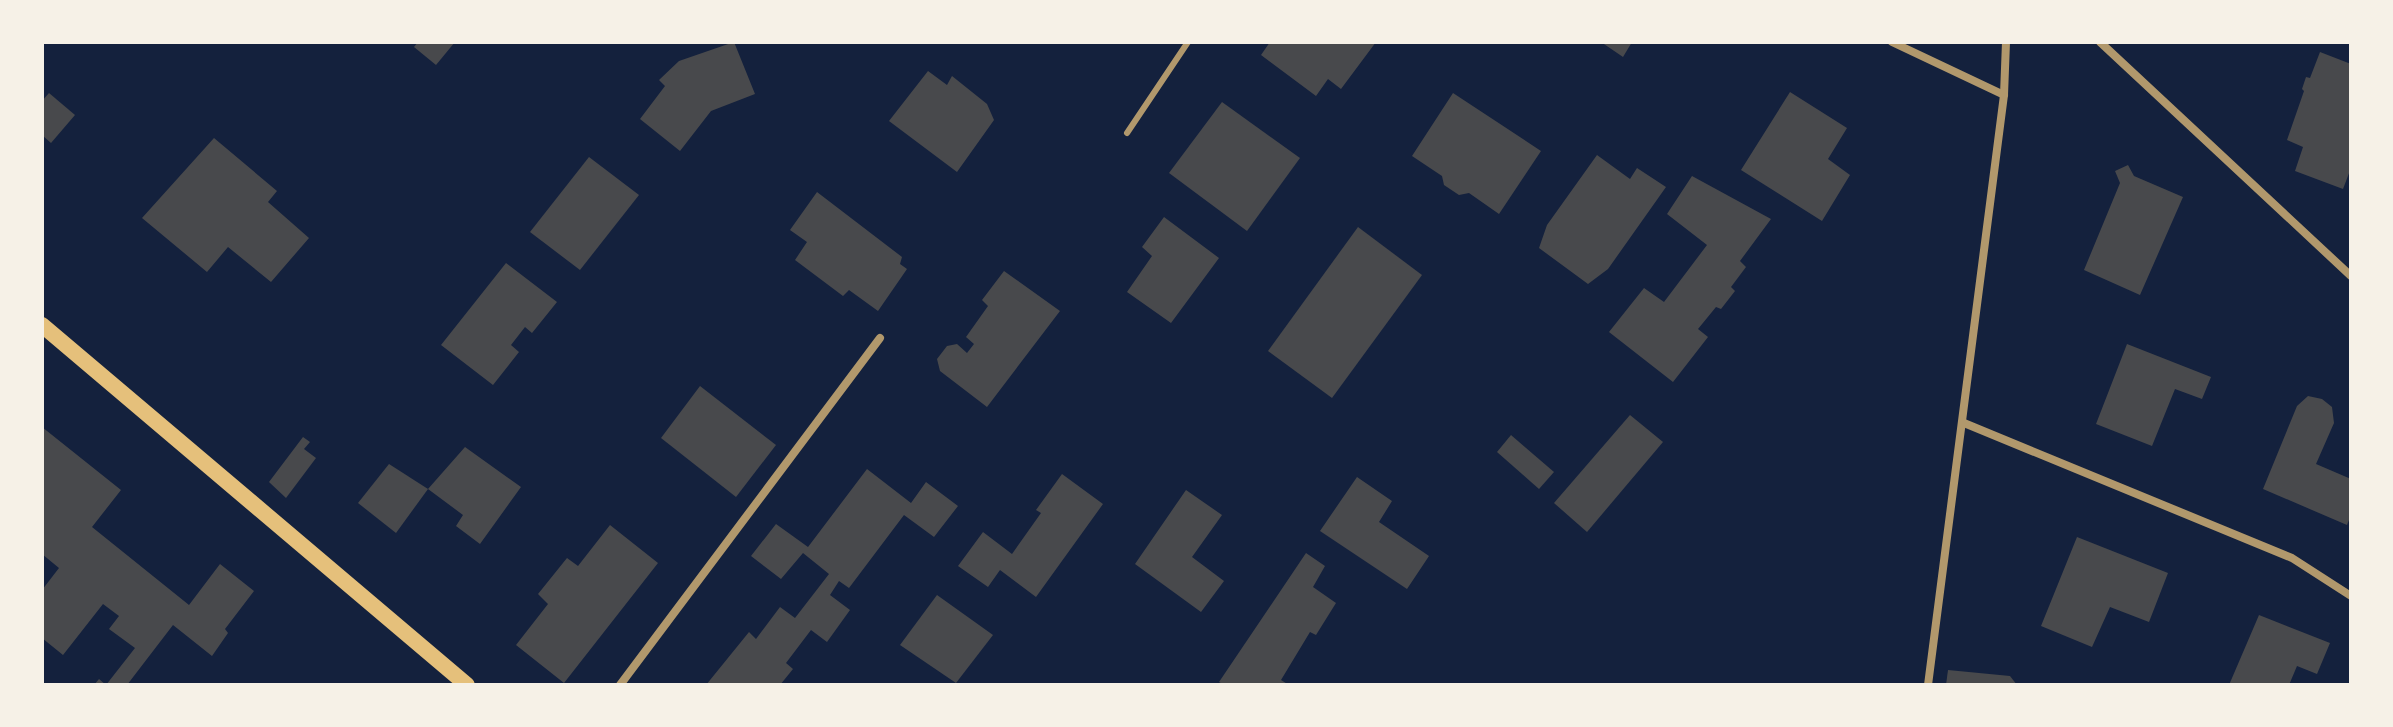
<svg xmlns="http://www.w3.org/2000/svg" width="2393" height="727" font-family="'Playfair Display',serif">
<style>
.building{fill:#48494c}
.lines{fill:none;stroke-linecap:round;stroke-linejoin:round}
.service{stroke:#b1986c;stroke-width:6}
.minor{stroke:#b1986c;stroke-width:8}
.secondary{stroke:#e5c07b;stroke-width:16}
</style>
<rect width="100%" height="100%" fill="#14213d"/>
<g class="building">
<path d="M418,42H455L436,65L414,47Z"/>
<path d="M734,42L755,94L711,111L680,151L640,119L665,86L659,80L679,61Z"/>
<path d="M1270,42H1376L1341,89L1328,79L1316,96L1261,55Z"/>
<path d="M1601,42H1632L1623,57Z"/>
<path d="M2320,52L2351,64V168L2343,189L2295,171L2303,147L2287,140L2304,91L2302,89L2306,77L2310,78Z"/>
<path d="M928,71L947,85L952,76L987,104L994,120L957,172L889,121Z"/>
<path d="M1790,92L1847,128L1828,159L1850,175L1822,221L1741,170Z"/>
<path d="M49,93L75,115L51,143L42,135V101Z"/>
<path d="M1453,93L1541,151L1499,214L1469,193L1459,195L1444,185L1442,176L1412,156Z"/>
<path d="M1222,102L1300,158L1247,231L1169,173Z"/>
<path d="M214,138L277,191L268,202L309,238L271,282L228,247L207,272L142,218Z"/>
<path d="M1597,155L1630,179L1637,168L1666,187L1608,269L1588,284L1539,248L1547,225Z"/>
<path d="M589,157L639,195L580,270L530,232Z"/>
<path d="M2128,165L2134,176L2183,197L2140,295L2084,270L2120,183L2115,171Z"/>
<path d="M1692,176L1771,219L1740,261L1746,267L1731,287L1735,291L1721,309L1716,307L1698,329L1708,337L1673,382L1609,332L1644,288L1664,302L1707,245L1667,214Z"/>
<path d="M817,192L902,257L900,264L907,269L878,311L849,290L843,296L795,260L807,242L790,230Z"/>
<path d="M1164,217L1219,258L1171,323L1127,292L1152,256L1142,247Z"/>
<path d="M1358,227L1422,275L1332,398L1268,351Z"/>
<path d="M506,263L557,302L532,333L525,327L511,345L519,352L493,385L441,345Z"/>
<path d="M1004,271L1060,311L987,407L940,371L937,359L947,346L957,344L967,353L974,344L966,337L988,306L982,300Z"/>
<path d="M2127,344L2211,377L2202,399L2175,389L2152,446L2096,424Z"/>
<path d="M700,386L776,445L736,497L661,438Z"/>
<path d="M2308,396L2322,399L2332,407L2334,423L2316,464L2351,479V515L2347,525L2263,489L2297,406Z"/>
<path d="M1630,415L1663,442L1587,532L1554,503Z"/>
<path d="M42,427L121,490L92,527L189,605L220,564L254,591L225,629L228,633L212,656L173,625L127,685H94L99,679L106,685L135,648L109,629L119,616L103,604L63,655L42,638V590L59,568L42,554Z"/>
<path d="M1511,435L1554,472L1539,489L1497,452Z"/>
<path d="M303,437L310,442L304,449L316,458L286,498L269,482Z"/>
<path d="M465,447L521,487L480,544L456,526L463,515L428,489Z"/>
<path d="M389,464L428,489L396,533L358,503Z"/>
<path d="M867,469L911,503L926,482L958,506L934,537L904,515L849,588L839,581L830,595L850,610L827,642L811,630L786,663L793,669L780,685H706L749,632L756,639L780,607L795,618L829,574L803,553L781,579L751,556L776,524L808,547Z"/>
<path d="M1062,474L1103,504L1036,597L1000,570L988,587L958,566L983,532L1012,554L1041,513L1036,510Z"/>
<path d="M1357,477L1392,501L1379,522L1429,556L1407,589L1320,531Z"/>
<path d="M1186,490L1222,515L1192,557L1224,581L1201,612L1135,564Z"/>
<path d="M610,525L658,563L564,683L516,645L548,604L538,594L567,558L578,566Z"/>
<path d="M2077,537L2168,573L2149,622L2110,607L2092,647L2041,626Z"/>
<path d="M1306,553L1325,566L1313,587L1336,603L1316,635L1310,632L1281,680L1289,685H1224L1219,682Z"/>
<path d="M937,595L993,635L956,683L900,645Z"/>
<path d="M2259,615L2330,643L2317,674L2297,666L2289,685H2229Z"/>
<path d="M1948,670L2010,676L2017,685H1946Z"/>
</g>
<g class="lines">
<path class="service" d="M1127,133L1188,42"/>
<g class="minor">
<path d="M1892,42L2004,95"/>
<path d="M2100,42L2351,276"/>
<path d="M1964,423L2292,558L2351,596"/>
<path d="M620,685L880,338"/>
<path d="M1928,685L2004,95L2006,42"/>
</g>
<path class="secondary" d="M42,325L467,685"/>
</g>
<rect width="2393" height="727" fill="none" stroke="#f6f1e7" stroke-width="88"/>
</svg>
